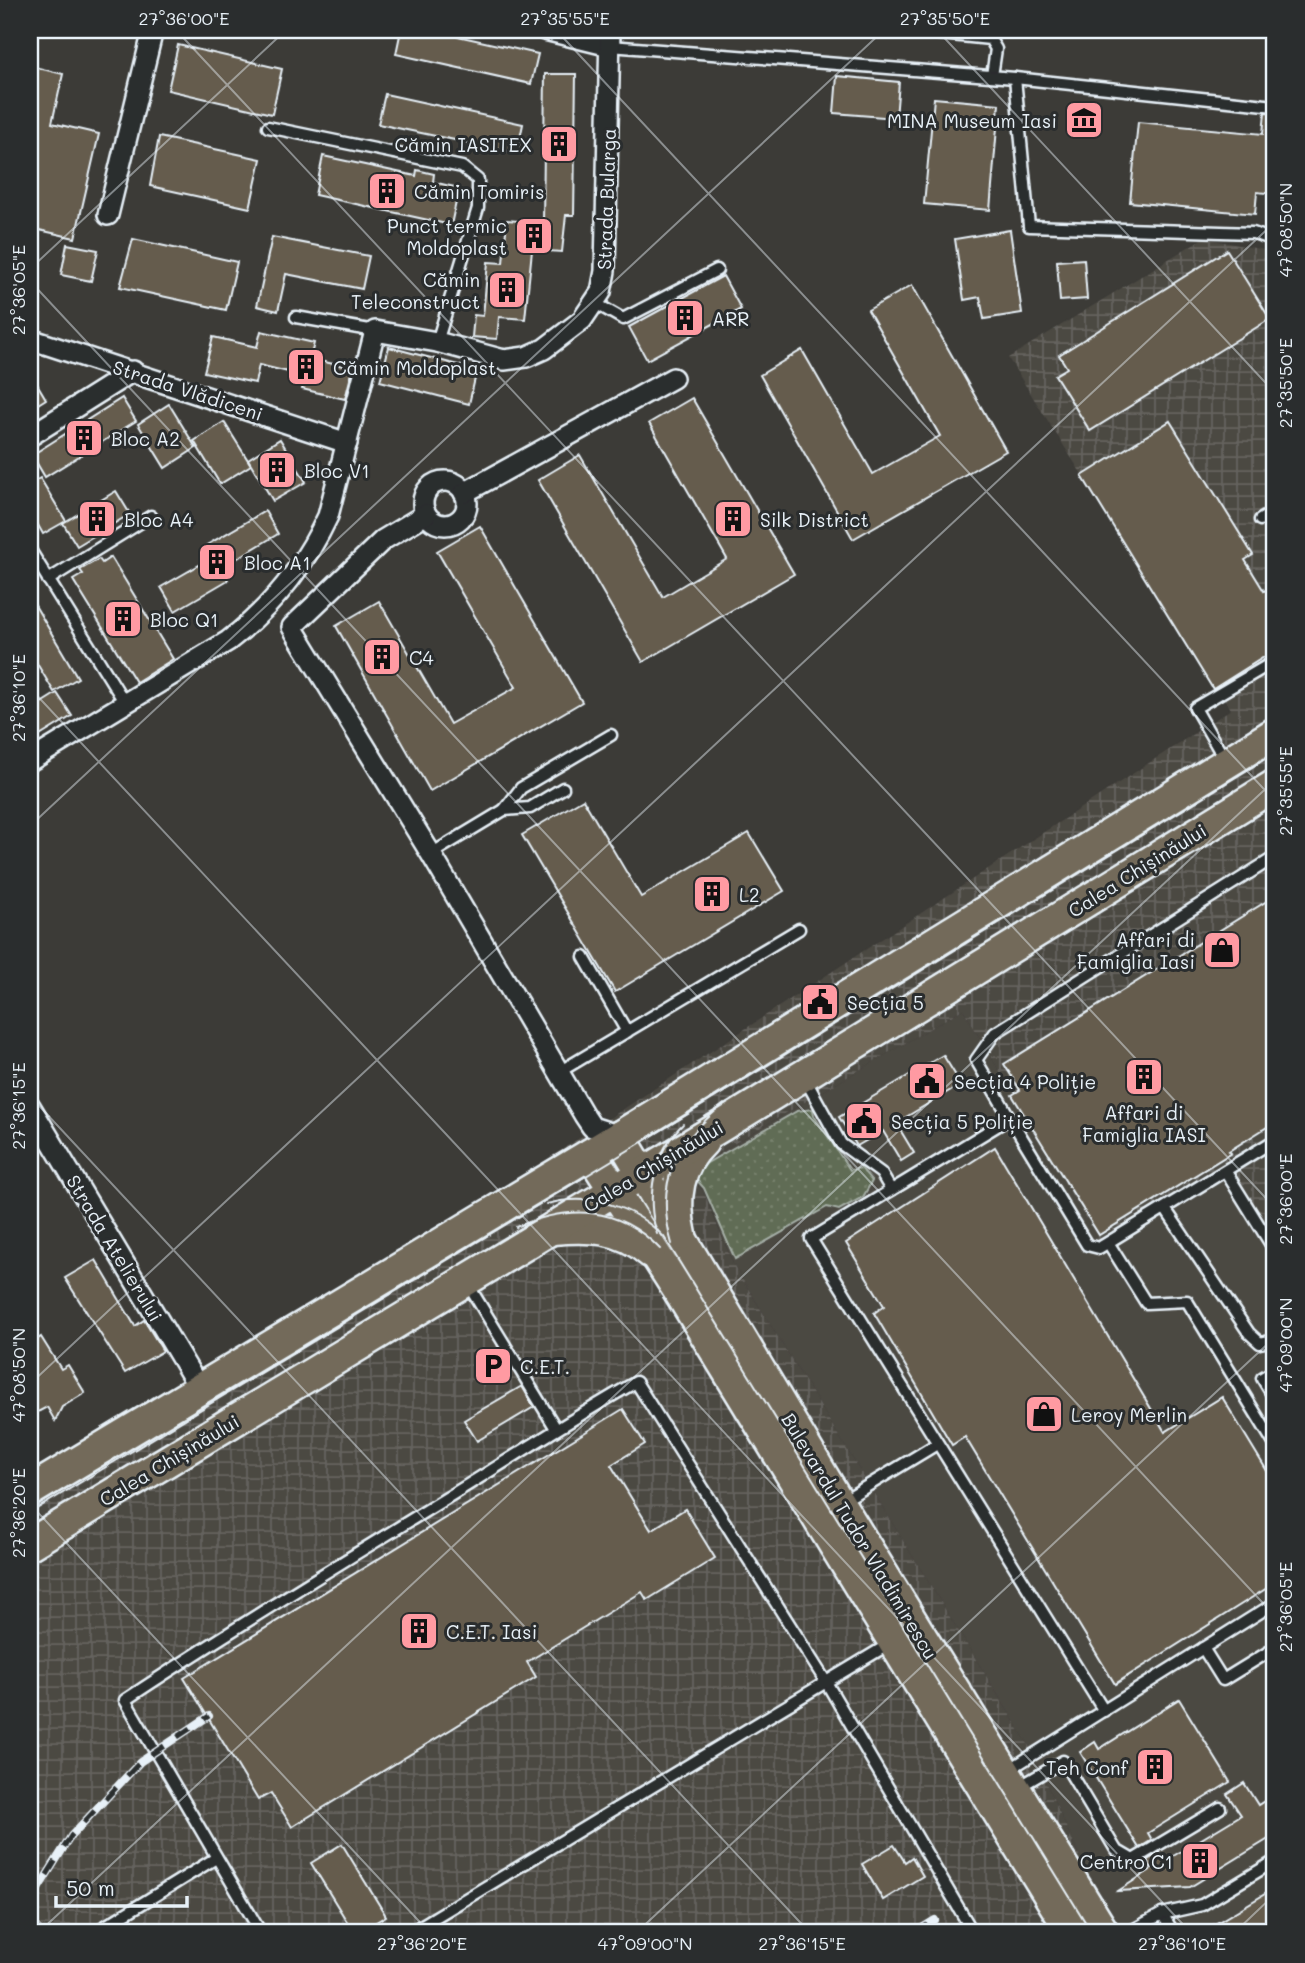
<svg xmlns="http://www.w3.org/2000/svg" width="1305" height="1963" font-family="Mali,sans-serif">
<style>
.built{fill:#4b4842}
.industrial{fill:url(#industrial-grid)}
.grass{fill:url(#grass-dots);stroke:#a4aea6;stroke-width:2}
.building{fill:#655c4d;stroke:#e8f1f8;stroke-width:2}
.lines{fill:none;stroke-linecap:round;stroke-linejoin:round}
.service-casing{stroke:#e8f1f8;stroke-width:15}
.minor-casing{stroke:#e8f1f8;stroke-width:24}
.primary-casing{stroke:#e8f1f8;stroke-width:35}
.service{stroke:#2a2d2e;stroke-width:10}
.minor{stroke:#2a2d2e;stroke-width:19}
.primary{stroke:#736b5a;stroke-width:30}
.tram{stroke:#e8f1f8;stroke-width:2}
.rail-casing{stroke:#e8f1f8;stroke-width:8}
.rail{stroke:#2a2d2e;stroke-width:5;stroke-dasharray:16;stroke-linecap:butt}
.ticks{fill:none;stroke:#e8f1f8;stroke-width:2;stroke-opacity:0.45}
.labels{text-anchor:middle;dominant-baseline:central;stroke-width:6;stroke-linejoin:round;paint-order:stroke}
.poi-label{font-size:19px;fill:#e8f1f8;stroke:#2a2d2e;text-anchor:start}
.street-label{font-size:19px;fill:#e8f1f8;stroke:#2a2d2e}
.neatline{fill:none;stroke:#e8f1f8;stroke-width:2.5}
.ticks-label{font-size:18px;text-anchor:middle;fill:#e8f1f8}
</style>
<defs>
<pattern id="industrial-grid" width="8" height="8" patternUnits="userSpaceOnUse" patternTransform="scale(1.75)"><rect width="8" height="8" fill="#4b4842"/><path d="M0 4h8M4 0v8" fill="none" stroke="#65635e"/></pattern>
<pattern id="grass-dots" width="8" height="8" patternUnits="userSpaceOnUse" patternTransform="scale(1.75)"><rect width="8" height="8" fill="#606c54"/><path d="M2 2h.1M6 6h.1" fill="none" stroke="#77816d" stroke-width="1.8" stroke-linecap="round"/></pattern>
</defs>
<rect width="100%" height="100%" fill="#3c3b37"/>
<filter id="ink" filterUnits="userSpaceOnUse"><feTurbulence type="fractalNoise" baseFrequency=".0143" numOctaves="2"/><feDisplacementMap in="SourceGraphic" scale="14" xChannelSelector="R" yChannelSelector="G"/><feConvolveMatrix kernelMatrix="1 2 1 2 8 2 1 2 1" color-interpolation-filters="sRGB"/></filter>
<g filter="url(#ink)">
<path class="built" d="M963,1009L1104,1249L1222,1177L1275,1267V1933H1115L1028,1744L733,1264L704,1190L691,1181V1169Z"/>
<path class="industrial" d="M1203,238L1275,252V1267L1222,1178L1104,1250L963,1009L691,1169V1181L703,1190L733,1264L1028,1744L1115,1933H30V1485L215,1378L1231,709L1008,358Z"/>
<path class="grass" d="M813,1109L814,1116L850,1170L861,1168L872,1181L863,1197L839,1210L827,1207L735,1259L704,1188L695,1178V1170L797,1111Z"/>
<g class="building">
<path d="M401,30H431L538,54L531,84L396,54Z"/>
<path d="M178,45L282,69L272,114L168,90Z"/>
<path d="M30,66L63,74L52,123L99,134L75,238L30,228Z"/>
<path d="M545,74H576L574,215H566L562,252L532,250L525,319L499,317L497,339L472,337L474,315L483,316L488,262L503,263L507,220L543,223Z"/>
<path d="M837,76L899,82L896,118L834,113Z"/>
<path d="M385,94L523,124L517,153L378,124Z"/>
<path d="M934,98L999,104L990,210L924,204Z"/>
<path d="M1265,112L1275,113V194L1257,192L1255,214L1130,202L1138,122L1263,134Z"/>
<path d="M159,137L261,159L250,208L150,186Z"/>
<path d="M323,156L416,176L417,170L434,174L433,182L459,188L451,225L315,195Z"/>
<path d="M1010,230L1022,313L984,319L980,297L964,300L955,239Z"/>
<path d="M272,237L369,256L362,289L286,274L278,311L257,306Z"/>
<path d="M133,239L237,262L226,310L120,287Z"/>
<path d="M67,244L98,250L91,281L61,275Z"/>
<path d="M1227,250L1270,319L1090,431L1055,375L1067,368L1059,355Z"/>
<path d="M1084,259L1087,299L1060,301L1057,261Z"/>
<path d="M723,276L741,309L647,360L629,327Z"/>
<path d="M912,285L1006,451L853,539L760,375L802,350L873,474L940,436L868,310Z"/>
<path d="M261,331L314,343L310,359L353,368L345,399L302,389L305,376L259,365L255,383L204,372L213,337L257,347Z"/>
<path d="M389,347L477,370L469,404L380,381Z"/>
<path d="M30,372L46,399L30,409Z"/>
<path d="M122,398L136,421L45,477L32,455Z"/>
<path d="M692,398L794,574L643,662L538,480L580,455L663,597L727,559L649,423Z"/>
<path d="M169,404L196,448L165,468L138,424Z"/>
<path d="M1170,421L1253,555L1245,560L1264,591L1275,584V650L1213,689L1082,476Z"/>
<path d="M224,422L251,465L220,484L194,441Z"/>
<path d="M280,439L306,482L273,501L248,459Z"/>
<path d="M40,478L66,521L43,534L30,511V484Z"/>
<path d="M116,491L130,514L77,546L63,523Z"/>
<path d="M265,511L278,534L221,568L228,580L175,611L161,587L213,557L207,545Z"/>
<path d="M480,526L582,702L430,791L336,626L379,601L450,724L516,687L437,551Z"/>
<path d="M111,557L173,659L136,682L73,580L83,574L80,570L99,559L102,563Z"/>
<path d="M30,597L78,678L54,692L30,652Z"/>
<path d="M57,693L72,716L30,742V710Z"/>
<path d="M583,799L641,897L749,833L784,891L615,992L522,835Z"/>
<path d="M1275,896V1122L1229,1151L1231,1153L1099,1235L1012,1095L1020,1090L1004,1064Z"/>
<path d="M943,1055L961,1084L896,1123L914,1153L901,1161L883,1131L857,1146L839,1117Z"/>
<path d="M995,1147L1165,1432L1222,1397L1275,1484V1583L1115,1684L965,1437L952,1445L874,1313L884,1306L846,1243Z"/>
<path d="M96,1260L135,1326L144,1320L163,1351L125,1373L65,1278Z"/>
<path d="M41,1337L61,1369L68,1365L85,1393L62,1407L55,1421L47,1407L30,1416V1344Z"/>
<path d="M522,1386L534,1407L477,1441L464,1420Z"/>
<path d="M623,1409L645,1444L611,1465L651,1530L685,1509L715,1558L647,1600L642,1592L527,1662L536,1677L292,1827L271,1793L258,1800L184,1678Z"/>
<path d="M1179,1699L1230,1782L1148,1833L1152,1840L1139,1848L1080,1752L1095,1742L1099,1749Z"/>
<path d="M1244,1783L1258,1805L1275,1794V1835L1190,1887L1118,1891L1152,1869L1147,1860L1160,1853L1165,1861L1241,1815L1227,1794Z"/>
<path d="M342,1844L386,1916L358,1933H354L311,1863Z"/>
<path d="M894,1845L905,1862L912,1857L923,1876L883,1900L862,1864Z"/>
<path d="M1275,1888V1933H1200Z"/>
</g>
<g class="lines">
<defs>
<g id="service">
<path d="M902,30L990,39L996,49L992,76"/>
<path d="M610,46L1015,78L1275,106"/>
<path d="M1015,78L1029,226L1253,233L1271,239L1275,249"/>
<path d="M268,127L462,167L478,180V208L437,342"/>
<path d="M595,303L623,319L717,270"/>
<path d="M296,317L375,331"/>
<path d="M1260,520L1275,511"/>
<path d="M30,550L125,703"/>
<path d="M48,580L151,516"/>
<path d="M1225,760L1195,708L1275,661"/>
<path d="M504,810L521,788L611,735"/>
<path d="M431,854L504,810L530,808L563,788"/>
<path d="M584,957L627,1032"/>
<path d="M559,1072L799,929"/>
<path d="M804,1077L841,1144L881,1173L891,1190"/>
<path d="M1010,1118L1087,1245L1099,1248L1275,1140"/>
<path d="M1226,1172L1275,1251"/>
<path d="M1166,1210L1249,1333L1260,1343L1275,1340"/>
<path d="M1109,1244L1146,1303L1187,1301L1275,1445"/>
<path d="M467,1283L555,1427"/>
<path d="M1275,1370L1262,1378L1275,1399"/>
<path d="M841,1502L937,1444"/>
<path d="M1203,1648L1223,1680L1275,1648"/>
<path d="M1104,1711L811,1239L1010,1118L976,1060L995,1033L1275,857"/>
<path d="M1007,1771L1275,1603"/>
<path d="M1019,1787L1063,1761L1116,1850L1133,1860L1220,1808"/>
<path d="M1162,1914L1174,1933"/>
<path d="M94,1933L216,1858"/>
<path d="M261,1933L125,1700C230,1630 338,1565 445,1499C509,1460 571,1419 636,1382L826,1682L968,1924L953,1933"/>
<path d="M409,1933L891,1643"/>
<path d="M1127,1933L1162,1914L1202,1905L1275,1861"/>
</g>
<g id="minor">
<path d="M545,30L610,46"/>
<path d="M108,215L153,30"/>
<path d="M30,339L347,443"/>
<path d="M30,436L133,371"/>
<circle cx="445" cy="503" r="22"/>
<path d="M464,493L673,378"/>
<path d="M426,514L383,540L292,627L431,854L584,1115L592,1127L620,1136"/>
<path d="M30,761L228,641C271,608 305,565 328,516L375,331L437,342L504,360L526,357L544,349L582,320L601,292L605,271L610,30"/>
<path d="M30,1106L201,1391"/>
</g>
<g id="primary">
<path d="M620,1136L839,1503L1104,1933"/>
<path d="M591,1154L678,1290L1072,1933"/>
<path d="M552,1229C588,1226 622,1226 650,1252"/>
<path d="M681,1235C673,1201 676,1167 703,1142"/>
<path d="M30,1491L620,1136L1275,733"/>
<path d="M30,1544L723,1125L1275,785"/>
</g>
</defs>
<use href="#service" class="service-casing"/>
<use href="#minor" class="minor-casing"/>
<use href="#primary" class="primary-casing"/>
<use href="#service" class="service"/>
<use href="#minor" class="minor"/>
<use href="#primary" class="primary"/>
<g class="tram">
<path d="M547,1204C589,1192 634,1206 664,1237L1092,1933"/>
<path d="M516,1227C569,1205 618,1205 660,1249"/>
<path d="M657,1234C645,1196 654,1152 683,1124"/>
<path d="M672,1244C654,1182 676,1142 724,1104"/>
<path d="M30,1513L703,1105L1275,753"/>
</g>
<defs>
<g id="rail">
<path d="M30,1902L71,1836L140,1762L209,1716"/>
<path d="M914,1933L935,1920"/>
</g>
</defs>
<use href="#rail" class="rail-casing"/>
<use href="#rail" class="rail"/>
</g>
</g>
<path class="ticks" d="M176,30L1275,1208M556,30L1275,801M937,30L1275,393M30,269L286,30M30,281L1275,1616M30,688L1191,1933M30,826L884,30M30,1096L810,1933M30,1384L1275,222M30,1504L430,1933M30,1912L50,1933M38,1933L1275,780M636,1933L1275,1337M1234,1933L1275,1894"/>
<defs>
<symbol id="museum-square" viewBox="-11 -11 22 22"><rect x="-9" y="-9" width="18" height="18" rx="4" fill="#ff9aa2" stroke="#2a2d2e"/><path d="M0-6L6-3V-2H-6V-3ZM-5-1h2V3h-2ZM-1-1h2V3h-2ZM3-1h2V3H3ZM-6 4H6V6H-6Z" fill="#111"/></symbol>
<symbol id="building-square" viewBox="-11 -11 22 22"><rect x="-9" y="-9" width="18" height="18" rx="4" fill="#ff9aa2" stroke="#2a2d2e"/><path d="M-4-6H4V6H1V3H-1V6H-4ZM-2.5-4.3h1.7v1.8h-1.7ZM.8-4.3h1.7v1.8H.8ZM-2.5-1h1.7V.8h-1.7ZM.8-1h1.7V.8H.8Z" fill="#111"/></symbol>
<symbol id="shop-square" viewBox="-11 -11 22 22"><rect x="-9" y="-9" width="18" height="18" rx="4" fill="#ff9aa2" stroke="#2a2d2e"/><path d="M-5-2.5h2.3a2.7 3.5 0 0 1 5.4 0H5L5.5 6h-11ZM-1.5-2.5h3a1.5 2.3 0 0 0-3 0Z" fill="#111"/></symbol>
<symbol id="civic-square" viewBox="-11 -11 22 22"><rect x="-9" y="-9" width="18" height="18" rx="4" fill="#ff9aa2" stroke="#2a2d2e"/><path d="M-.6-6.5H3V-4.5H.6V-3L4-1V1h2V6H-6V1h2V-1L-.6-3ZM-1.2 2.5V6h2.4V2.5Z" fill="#111"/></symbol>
<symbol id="parking-square" viewBox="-11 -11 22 22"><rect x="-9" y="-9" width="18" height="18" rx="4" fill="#ff9aa2" stroke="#2a2d2e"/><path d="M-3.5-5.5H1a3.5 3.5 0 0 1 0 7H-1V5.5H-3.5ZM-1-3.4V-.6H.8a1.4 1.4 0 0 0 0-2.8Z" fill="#111"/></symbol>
</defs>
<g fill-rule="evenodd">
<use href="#museum-square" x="1062" y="98" width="44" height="44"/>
<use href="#building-square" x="537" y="122" width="44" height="44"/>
<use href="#building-square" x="365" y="169" width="44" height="44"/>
<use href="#building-square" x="512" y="214" width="44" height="44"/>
<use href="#building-square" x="485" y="268" width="44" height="44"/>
<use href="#building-square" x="663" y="296" width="44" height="44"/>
<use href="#building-square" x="284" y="345" width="44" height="44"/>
<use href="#building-square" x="62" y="416" width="44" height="44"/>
<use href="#building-square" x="255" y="448" width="44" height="44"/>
<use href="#building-square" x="75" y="497" width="44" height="44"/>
<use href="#building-square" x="711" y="497" width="44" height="44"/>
<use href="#building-square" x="195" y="540" width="44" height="44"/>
<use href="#building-square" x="101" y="597" width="44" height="44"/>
<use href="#building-square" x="360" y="635" width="44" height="44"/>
<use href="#building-square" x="690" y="872" width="44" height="44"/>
<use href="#shop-square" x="1200" y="928" width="44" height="44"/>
<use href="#civic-square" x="798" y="980" width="44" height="44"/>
<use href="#building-square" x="1122" y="1055" width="44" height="44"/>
<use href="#civic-square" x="905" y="1059" width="44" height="44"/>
<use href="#civic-square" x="842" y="1099" width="44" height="44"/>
<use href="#parking-square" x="471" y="1344" width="44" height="44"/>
<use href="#shop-square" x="1022" y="1392" width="44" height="44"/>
<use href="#building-square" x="397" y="1609" width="44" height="44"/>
<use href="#building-square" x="1133" y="1745" width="44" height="44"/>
<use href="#building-square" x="1178" y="1839" width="44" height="44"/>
</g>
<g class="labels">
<g class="poi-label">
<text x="1057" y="120" text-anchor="end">MINA Museum Iasi</text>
<text x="532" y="144" text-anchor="end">Cămin IASITEX</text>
<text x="414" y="191">Cămin Tomiris</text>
<text x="507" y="225" text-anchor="end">Punct termic<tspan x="507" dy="22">Moldoplast</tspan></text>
<text x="480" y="279" text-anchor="end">Cămin<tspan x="480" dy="22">Teleconstruct</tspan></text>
<text x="712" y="318">ARR</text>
<text x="333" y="367">Cămin Moldoplast</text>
<text x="111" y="438">Bloc A2</text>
<text x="304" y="470">Bloc V1</text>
<text x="124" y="519">Bloc A4</text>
<text x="760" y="519">Silk District</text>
<text x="244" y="562">Bloc A1</text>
<text x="150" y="619">Bloc Q1</text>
<text x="409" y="657">C4</text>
<text x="739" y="894">L2</text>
<text x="1195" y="939" text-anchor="end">Affari di<tspan x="1195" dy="22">Famiglia Iasi</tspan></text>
<text x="847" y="1002">Secția 5</text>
<text x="954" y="1081">Secția 4 Poliție</text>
<text x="1144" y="1112" text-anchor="middle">Affari di<tspan x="1144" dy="22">Famiglia IASI</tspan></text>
<text x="891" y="1121">Secția 5 Poliție</text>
<text x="520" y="1366">C.E.T.</text>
<text x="1071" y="1414">Leroy Merlin</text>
<text x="446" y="1631">C.E.T. Iasi</text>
<text x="1128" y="1767" text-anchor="end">Teh Conf</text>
<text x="1173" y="1861" text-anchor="end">Centro C1</text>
</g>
<g class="street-label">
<text transform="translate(606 199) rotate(-88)">Strada Bularga</text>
<text transform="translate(188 390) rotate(18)">Strada Vlădiceni</text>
<text transform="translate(1137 870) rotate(-32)">Calea Chișinăului</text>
<text transform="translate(653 1166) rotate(-31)">Calea Chișinăului</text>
<text transform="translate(115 1248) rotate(59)">Strada Atelierului</text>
<text transform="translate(169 1460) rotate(-31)">Calea Chișinăului</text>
<text transform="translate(860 1536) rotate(59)">Bulevardul Tudor Vladimirescu</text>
</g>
</g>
<rect width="1305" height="1963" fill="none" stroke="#2a2d2e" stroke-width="77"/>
<path d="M56 1896v10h131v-10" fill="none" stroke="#e8f1f8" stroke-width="3.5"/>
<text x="66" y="1896" font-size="21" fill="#e8f1f8" stroke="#2a2d2e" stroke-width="5" paint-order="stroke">50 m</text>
<rect x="38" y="38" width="1228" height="1886" class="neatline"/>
<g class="ticks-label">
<text x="184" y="25">27°36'00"E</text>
<text x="565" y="25">27°35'55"E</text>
<text x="945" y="25">27°35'50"E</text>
<text transform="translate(1286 230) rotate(-90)" y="6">47°08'50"N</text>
<text transform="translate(19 290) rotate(-90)" y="6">27°36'05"E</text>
<text transform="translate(1286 383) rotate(-90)" y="6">27°35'50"E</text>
<text transform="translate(19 698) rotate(-90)" y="6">27°36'10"E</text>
<text transform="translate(1286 791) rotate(-90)" y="6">27°35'55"E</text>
<text transform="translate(19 1106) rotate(-90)" y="6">27°36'15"E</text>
<text transform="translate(1286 1199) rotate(-90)" y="6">27°36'00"E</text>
<text transform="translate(1286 1345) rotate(-90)" y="6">47°09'00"N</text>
<text transform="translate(19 1375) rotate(-90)" y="6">47°08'50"N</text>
<text transform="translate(19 1513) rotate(-90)" y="6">27°36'20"E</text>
<text transform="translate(1286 1607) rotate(-90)" y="6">27°36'05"E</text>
<text x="422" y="1950">27°36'20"E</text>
<text x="645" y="1950">47°09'00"N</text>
<text x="802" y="1950">27°36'15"E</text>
<text x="1182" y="1950">27°36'10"E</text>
</g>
</svg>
